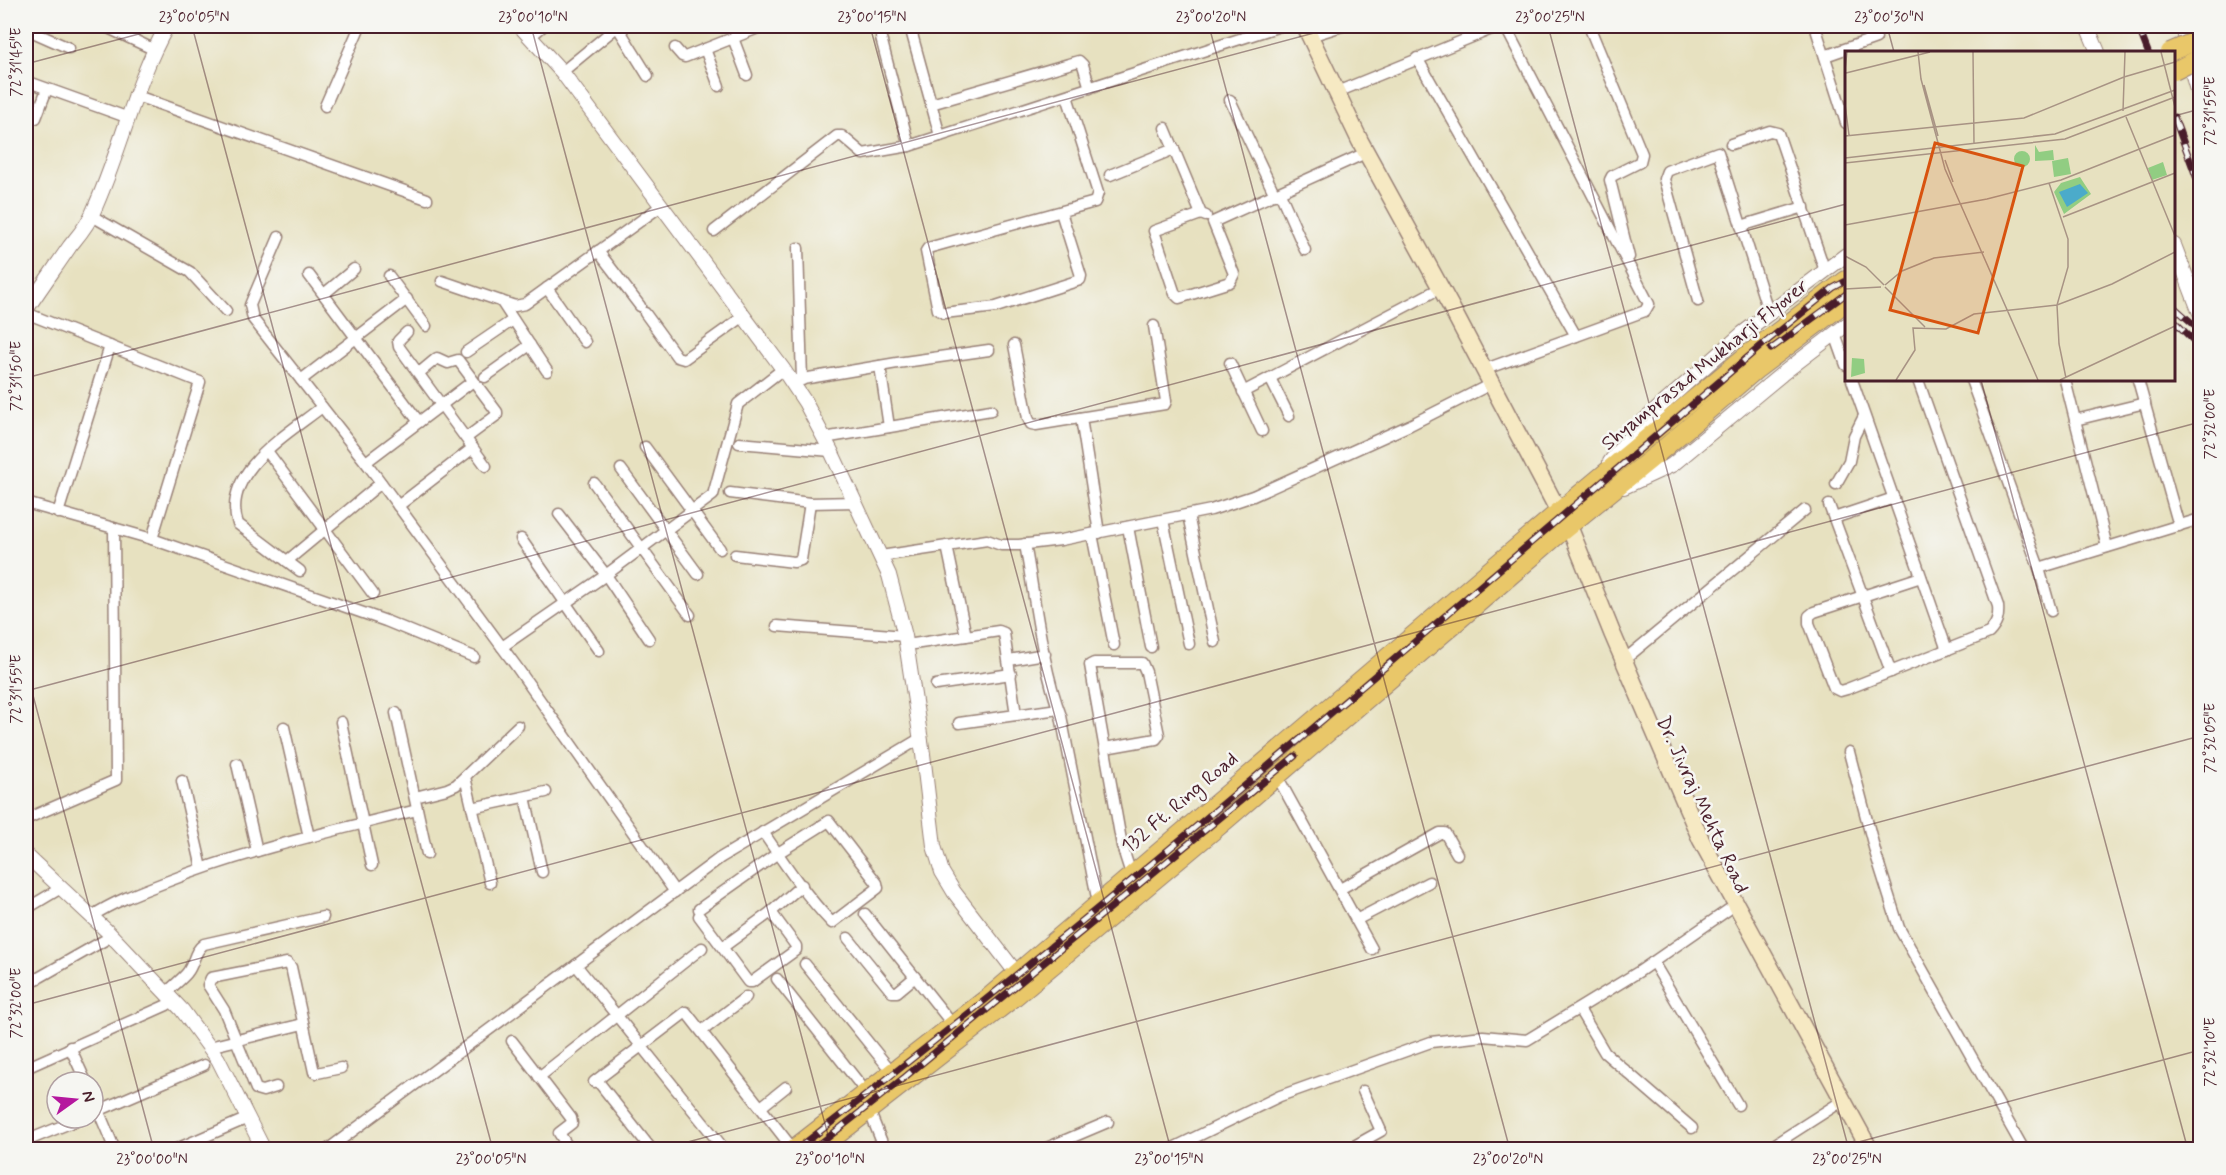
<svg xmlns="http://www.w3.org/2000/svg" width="2226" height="1175" font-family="Mynerve,sans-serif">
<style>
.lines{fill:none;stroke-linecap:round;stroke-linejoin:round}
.minor-casing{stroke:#988076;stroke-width:13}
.tertiary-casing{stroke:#988076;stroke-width:16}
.secondary-casing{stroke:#988076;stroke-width:19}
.primary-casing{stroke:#988076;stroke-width:20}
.minor{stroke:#fff;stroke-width:10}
.tertiary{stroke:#fff;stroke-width:14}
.secondary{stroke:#f6e9c3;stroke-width:16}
.primary{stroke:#e9c769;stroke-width:18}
.rail-casing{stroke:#4a1f2b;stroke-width:7}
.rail{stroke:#f6f6f2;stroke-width:4.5;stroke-dasharray:14;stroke-linecap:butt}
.primary-bridge-casing{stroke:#988076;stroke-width:20;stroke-linecap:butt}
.primary-bridge{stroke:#e9c769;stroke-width:18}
.ticks{fill:none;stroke:#4a1f2b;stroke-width:1.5;stroke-opacity:0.45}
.labels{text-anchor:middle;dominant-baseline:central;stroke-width:5;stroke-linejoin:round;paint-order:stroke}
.street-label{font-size:20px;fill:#4a1f2b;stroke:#f6f6f2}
.inset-road{fill:none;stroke:#a89384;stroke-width:1.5}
.view{fill:#d8530f;fill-opacity:0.15;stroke:#d8530f;stroke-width:3}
.inset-edge{fill:none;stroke:#4a1f2b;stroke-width:3}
.neatline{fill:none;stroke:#4a1f2b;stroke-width:2}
.ticks-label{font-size:15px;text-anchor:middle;fill:#4a1f2b}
</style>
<rect width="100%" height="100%" fill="#f6f6f2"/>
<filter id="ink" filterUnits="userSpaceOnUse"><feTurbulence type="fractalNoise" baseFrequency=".0167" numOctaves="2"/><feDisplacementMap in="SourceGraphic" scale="12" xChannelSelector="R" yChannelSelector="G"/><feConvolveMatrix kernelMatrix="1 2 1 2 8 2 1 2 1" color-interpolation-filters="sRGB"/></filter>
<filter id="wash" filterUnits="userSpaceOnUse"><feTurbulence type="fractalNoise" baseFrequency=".008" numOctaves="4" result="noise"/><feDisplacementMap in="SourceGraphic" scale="24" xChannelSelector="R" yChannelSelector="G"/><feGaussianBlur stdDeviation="1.35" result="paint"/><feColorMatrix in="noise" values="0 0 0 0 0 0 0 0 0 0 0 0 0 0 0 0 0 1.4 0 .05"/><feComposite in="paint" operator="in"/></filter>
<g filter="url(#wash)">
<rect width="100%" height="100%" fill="#e7e1c0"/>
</g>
<g filter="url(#ink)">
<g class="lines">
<defs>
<g id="minor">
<path d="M104,26L153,49"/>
<path d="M617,26L648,76"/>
<path d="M1589,26L1642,154L1640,162L1612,176L1610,180L1629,257"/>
<path d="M1815,26L1846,123"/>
<path d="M26,29L69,48"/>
<path d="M912,34L940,136"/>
<path d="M1310,36L1342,26"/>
<path d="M530,37L543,26"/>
<path d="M733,38L747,75"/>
<path d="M881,38L909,146"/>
<path d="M675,48L682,56L685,57L763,26"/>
<path d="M705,49L719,86"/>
<path d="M1825,56L1876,38"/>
<path d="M1417,58L1576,336"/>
<path d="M562,72L618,26"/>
<path d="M26,81L129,118"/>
<path d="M1337,92L1499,26"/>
<path d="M134,95L427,199"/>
<path d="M1230,100L1275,195"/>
<path d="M931,104L1079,61L1083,65L1090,88"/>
<path d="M325,106L360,26"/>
<path d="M36,118L47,89"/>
<path d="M1165,128L1201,214L1206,216"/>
<path d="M1731,144L1770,131L1778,133L1825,271"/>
<path d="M1110,175L1174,149"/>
<path d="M1280,193L1305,250"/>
<path d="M1061,212L1081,276L1080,280L996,307L944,313L938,310L926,251L928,248L1095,202L1098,193L1067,96"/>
<path d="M1201,214L1154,231L1175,294L1179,298L1230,282L1234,274L1213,222L1359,156"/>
<path d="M92,216L190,272L226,311"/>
<path d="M1741,226L1804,207"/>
<path d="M714,231L837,136H842L863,154L909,146L1280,26"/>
<path d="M279,237L250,305L253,319L371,469L516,666L675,892"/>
<path d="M798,248L802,380"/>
<path d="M598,251L640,306"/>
<path d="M309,275L419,422"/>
<path d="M389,276L426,326"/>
<path d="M442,281L515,306L525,304L661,206"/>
<path d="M547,288L585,342"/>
<path d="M324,294L354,269"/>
<path d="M501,301L547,371"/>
<path d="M1698,301L1664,179L1667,171L1672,169L1718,152L1769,314"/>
<path d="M26,313L200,382L152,539"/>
<path d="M645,313L677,357L684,359L744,316"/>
<path d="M407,332L398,341L399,347L486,466"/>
<path d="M1835,334L1846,365"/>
<path d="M1014,345L1028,418L1031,424L1036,425L1165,404L1166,401L1154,326"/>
<path d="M466,352L513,320"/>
<path d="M1230,363L1262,431"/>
<path d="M880,366L889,427"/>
<path d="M1483,370L1645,311L1649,304L1505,26"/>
<path d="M419,373L437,358L448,363L458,360L497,412V415L466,438"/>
<path d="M485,377L530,345"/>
<path d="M1270,378L1289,416"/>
<path d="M301,380L407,299"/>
<path d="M1852,380L1947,650"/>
<path d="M1918,380L1998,606C1999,618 1997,624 1989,633L1847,689L1840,691L1834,688L1809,623V616L1814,612L1921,577"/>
<path d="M1971,380L2039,568L2200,519"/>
<path d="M2065,380L2107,547"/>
<path d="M2138,380L2179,526"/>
<path d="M791,381L897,363L989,350"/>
<path d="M1243,392L1433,292"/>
<path d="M1081,418L1099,533"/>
<path d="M2075,420L2145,403"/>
<path d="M824,438L991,410"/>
<path d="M739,443L831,451"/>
<path d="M645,447L720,549"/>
<path d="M267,451L373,594"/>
<path d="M366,462L473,381"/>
<path d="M621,469L698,574"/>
<path d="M594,483L690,615"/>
<path d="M1836,484L1849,461L1854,436L1864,416"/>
<path d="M730,493L810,503L856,502"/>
<path d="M26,503L152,539L386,621L474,657"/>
<path d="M1829,505L1891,672"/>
<path d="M398,506L473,448"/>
<path d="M58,513L110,346"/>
<path d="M559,514L606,575L649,639"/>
<path d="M1188,515L1215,642"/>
<path d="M1834,518L1894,498"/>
<path d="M1163,520L1189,644"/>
<path d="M1128,527L1151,647"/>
<path d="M1092,534L1114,645"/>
<path d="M521,539L599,651"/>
<path d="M1025,544C1035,598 1042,667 1061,716L1098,903"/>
<path d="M735,555L794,562L801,560L810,503"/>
<path d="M881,556L987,540L1001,545H1019L1061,540L1211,510L1253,496L1410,425L1491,384"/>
<path d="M287,561L381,483"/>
<path d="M2039,568L2051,611"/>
<path d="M300,571L238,524C220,473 288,434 322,407"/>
<path d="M777,626L905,636"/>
<path d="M907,645L966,636L947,546"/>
<path d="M502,647L603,577L713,495L738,404L783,369"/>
<path d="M1009,660L1045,654"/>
<path d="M1624,660L1805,510"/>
<path d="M936,685L1011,674"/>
<path d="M396,713L427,854"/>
<path d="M1016,715L1058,709"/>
<path d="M341,722L372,865"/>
<path d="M959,723L1016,715L1004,633L999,631L966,636"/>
<path d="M284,727L309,837"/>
<path d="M1105,748L1156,739L1159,735L1146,672L1142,663H1094L1090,665L1122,846L1131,874"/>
<path d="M1849,752L1876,855L1899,928L2024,1150"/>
<path d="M237,764L257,851"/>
<path d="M1277,776L1372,949"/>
<path d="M465,777L490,883"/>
<path d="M182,781L202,868"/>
<path d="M415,797L447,789L456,785L518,726"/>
<path d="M525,797L542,872"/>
<path d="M472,808L546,792"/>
<path d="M26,819L116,780L114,528"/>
<path d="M1340,889L1440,833H1445L1457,854"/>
<path d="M26,909L61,888"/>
<path d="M699,909L778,853L829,821L877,883L878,888L832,923C806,896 784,863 763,832"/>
<path d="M865,914L953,1025"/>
<path d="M92,916C115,901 140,892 166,882C247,850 333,831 417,810"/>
<path d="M699,916L748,982H752L796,950V946L771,912L802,885"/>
<path d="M1356,920L1429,882"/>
<path d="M848,938L892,992H897L915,977"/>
<path d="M723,947L771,912"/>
<path d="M1653,962L1738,1105"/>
<path d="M805,964L892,1072"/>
<path d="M576,965L725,1150"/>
<path d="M777,979L866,1092"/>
<path d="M26,985L112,936"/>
<path d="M166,993C173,986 181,980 187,973C195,963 193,952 204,944L323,917"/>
<path d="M1579,1009L1605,1053L1692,1128"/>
<path d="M702,1031L746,997"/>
<path d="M512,1041L571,1118L572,1123L559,1133L570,1150"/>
<path d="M70,1047L86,1082"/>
<path d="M209,1047L303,1024"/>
<path d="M26,1068L167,1005"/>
<path d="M539,1077L702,948"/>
<path d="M597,1080L652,1150"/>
<path d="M594,1082L686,1012L793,1149"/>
<path d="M276,1087L263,1091L256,1089L224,1010L210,988L208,985L211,978L287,963L291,967L314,1072L317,1073L341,1068"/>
<path d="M93,1098L115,1150"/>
<path d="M761,1107L786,1087"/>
<path d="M869,1110L885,1150"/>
<path d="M93,1113L204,1065"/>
<path d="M26,1141L82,1118"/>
<path d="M174,1150L248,1118"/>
<path d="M327,1150L720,858L921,738"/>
<path d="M1042,1150L1108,1122"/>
<path d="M1169,1150L1280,1096L1431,1042L1483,1036L1527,1040L1640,971L1728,910"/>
<path d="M1347,1150L1381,1131L1363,1091"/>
<path d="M1766,1150L1836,1105"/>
</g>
<g id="tertiary">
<path d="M520,26L562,72L783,369L805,402L831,451L889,575L905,636L923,754L934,846L942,872L954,892L1021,979"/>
<path d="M2087,26L2098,52"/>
<path d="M2183,26L2194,80L2200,100"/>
<path d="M2174,245L2200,313"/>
<path d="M26,310C40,289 55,268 70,246C78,236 88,225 93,212C121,151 134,84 167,26"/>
<path d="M1610,462L1638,426L1743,333L1846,255"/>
<path d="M1624,487L1672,465L1782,374L1846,325"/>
<path d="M26,855L108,932L182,1010L218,1059L264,1150"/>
</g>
<path id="secondary" d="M1305,26L1360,141L1450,305L1559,512L1569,526L1612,633L1701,840L1870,1150"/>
<g id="primary">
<path d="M792,1150L990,996L1551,518L1747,355L1846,280"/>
<path d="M815,1150L836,1136L1012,999L1226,820L1560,533L1656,455L1757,369L1846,302"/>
</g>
</defs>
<use href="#minor" class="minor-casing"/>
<use href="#tertiary" class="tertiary-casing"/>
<use href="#secondary" class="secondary-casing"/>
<use href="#primary" class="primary-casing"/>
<use href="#minor" class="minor"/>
<use href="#tertiary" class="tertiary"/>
<use href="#secondary" class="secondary"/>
<use href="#primary" class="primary"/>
<defs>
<g id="rail">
<path d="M2138,26L2148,52"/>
<path d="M2174,117L2200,187"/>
<path d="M2174,307L2200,330"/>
<path d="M2174,321L2200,347"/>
<path d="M1771,349L1846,294"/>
<path d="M796,1150C1127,893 1442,618 1761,346L1833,288L1846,281"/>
<path d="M812,1150L905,1077L1295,756"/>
</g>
</defs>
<use href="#rail" class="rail-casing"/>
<use href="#rail" class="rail"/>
<defs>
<g id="primary-bridge">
<path d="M2170,52L2200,39"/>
<path d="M2174,71L2200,58"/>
</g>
</defs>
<use href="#primary-bridge" class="primary-bridge-casing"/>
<use href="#primary-bridge" class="primary-bridge"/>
</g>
</g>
<path class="ticks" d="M192,26L493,1150M531,26L832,1150M870,26L1171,1150M1209,26L1510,1150M1548,26L1849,1150M1887,26L1894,52M26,64L169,26M2174,116L2200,109M26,378L1340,26M1981,380L2188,1150M26,669L154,1150M26,691L1846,204M26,1005L2200,422M658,1150L2200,736M1829,1150L2200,1050"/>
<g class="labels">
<g class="street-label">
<text transform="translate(1705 365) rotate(-39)">Shyamprasad Mukharji Flyover</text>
<text transform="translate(1180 803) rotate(-40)">132 Ft. Ring Road</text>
<text transform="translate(1702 805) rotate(65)">Dr. Jivraj Mehta Road</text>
</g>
</g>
<g transform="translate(1845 51)">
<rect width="330" height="330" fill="#e7e1c0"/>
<path d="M190,94L194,101L208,99L209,109L190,110ZM169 108a8 8 0 1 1 16 0a8 8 0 1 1-16 0ZM223,107L226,123L209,126L207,110ZM318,111L322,124L307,129L303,117ZM235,126L246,143L219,163L209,141L216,132ZM7,307L19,308L20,322L6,326Z" fill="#91cd82"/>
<path d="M235,133L243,142L222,156L214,141Z" fill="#4babca"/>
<path class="inset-road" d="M73,1L76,28L100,118L193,329M128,1L129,93M316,1L330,56M0,19L2,1M1,22L85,1M79,34L93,85M0,53L4,84M278,60L280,1M281,66L330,185M0,85L179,67L279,26L330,11M0,107L210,83L330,39M100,109L108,131M0,112L220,88L330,46M204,132L223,188V216L212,254L214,293L221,327M218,166L330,122M0,174L142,148L216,129L330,84M0,205L21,216L39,234M40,234L57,220L89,207L139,201M40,236L80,276M0,238L36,236M51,329L70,299L68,277L101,278L129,263L212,254L267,233L330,201M215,329L330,275"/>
<path class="view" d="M90,92L178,115L133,282L45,259Z"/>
<rect width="330" height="330" class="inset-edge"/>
</g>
<rect width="2226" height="1175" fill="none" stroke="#f6f6f2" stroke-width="66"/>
<g transform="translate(75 1100) rotate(75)"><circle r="28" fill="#f6f6f2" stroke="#b1a0a2" stroke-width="1.5"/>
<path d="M0-4.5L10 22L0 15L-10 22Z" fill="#b5179e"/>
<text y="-9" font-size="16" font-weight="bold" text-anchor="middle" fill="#4a1f2b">N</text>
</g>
<rect x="33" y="33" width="2160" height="1109" class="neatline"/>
<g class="ticks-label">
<text x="194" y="22">23°00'05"N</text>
<text x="533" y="22">23°00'10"N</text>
<text x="872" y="22">23°00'15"N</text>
<text x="1211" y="22">23°00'20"N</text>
<text x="1550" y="22">23°00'25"N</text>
<text x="1889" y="22">23°00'30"N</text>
<text transform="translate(16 62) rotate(-90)" y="5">72°31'45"E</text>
<text transform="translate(2210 111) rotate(-90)" y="5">72°31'55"E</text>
<text transform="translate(16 376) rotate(-90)" y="5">72°31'50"E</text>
<text transform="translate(2210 424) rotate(-90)" y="5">72°32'00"E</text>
<text transform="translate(16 689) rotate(-90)" y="5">72°31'55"E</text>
<text transform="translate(2210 738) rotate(-90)" y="5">72°32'05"E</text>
<text transform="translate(16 1003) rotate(-90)" y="5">72°32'00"E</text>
<text transform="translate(2210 1052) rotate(-90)" y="5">72°32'10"E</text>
<text x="152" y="1164">23°00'00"N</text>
<text x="491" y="1164">23°00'05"N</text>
<text x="830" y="1164">23°00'10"N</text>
<text x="1169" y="1164">23°00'15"N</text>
<text x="1508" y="1164">23°00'20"N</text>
<text x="1847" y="1164">23°00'25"N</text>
</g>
</svg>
